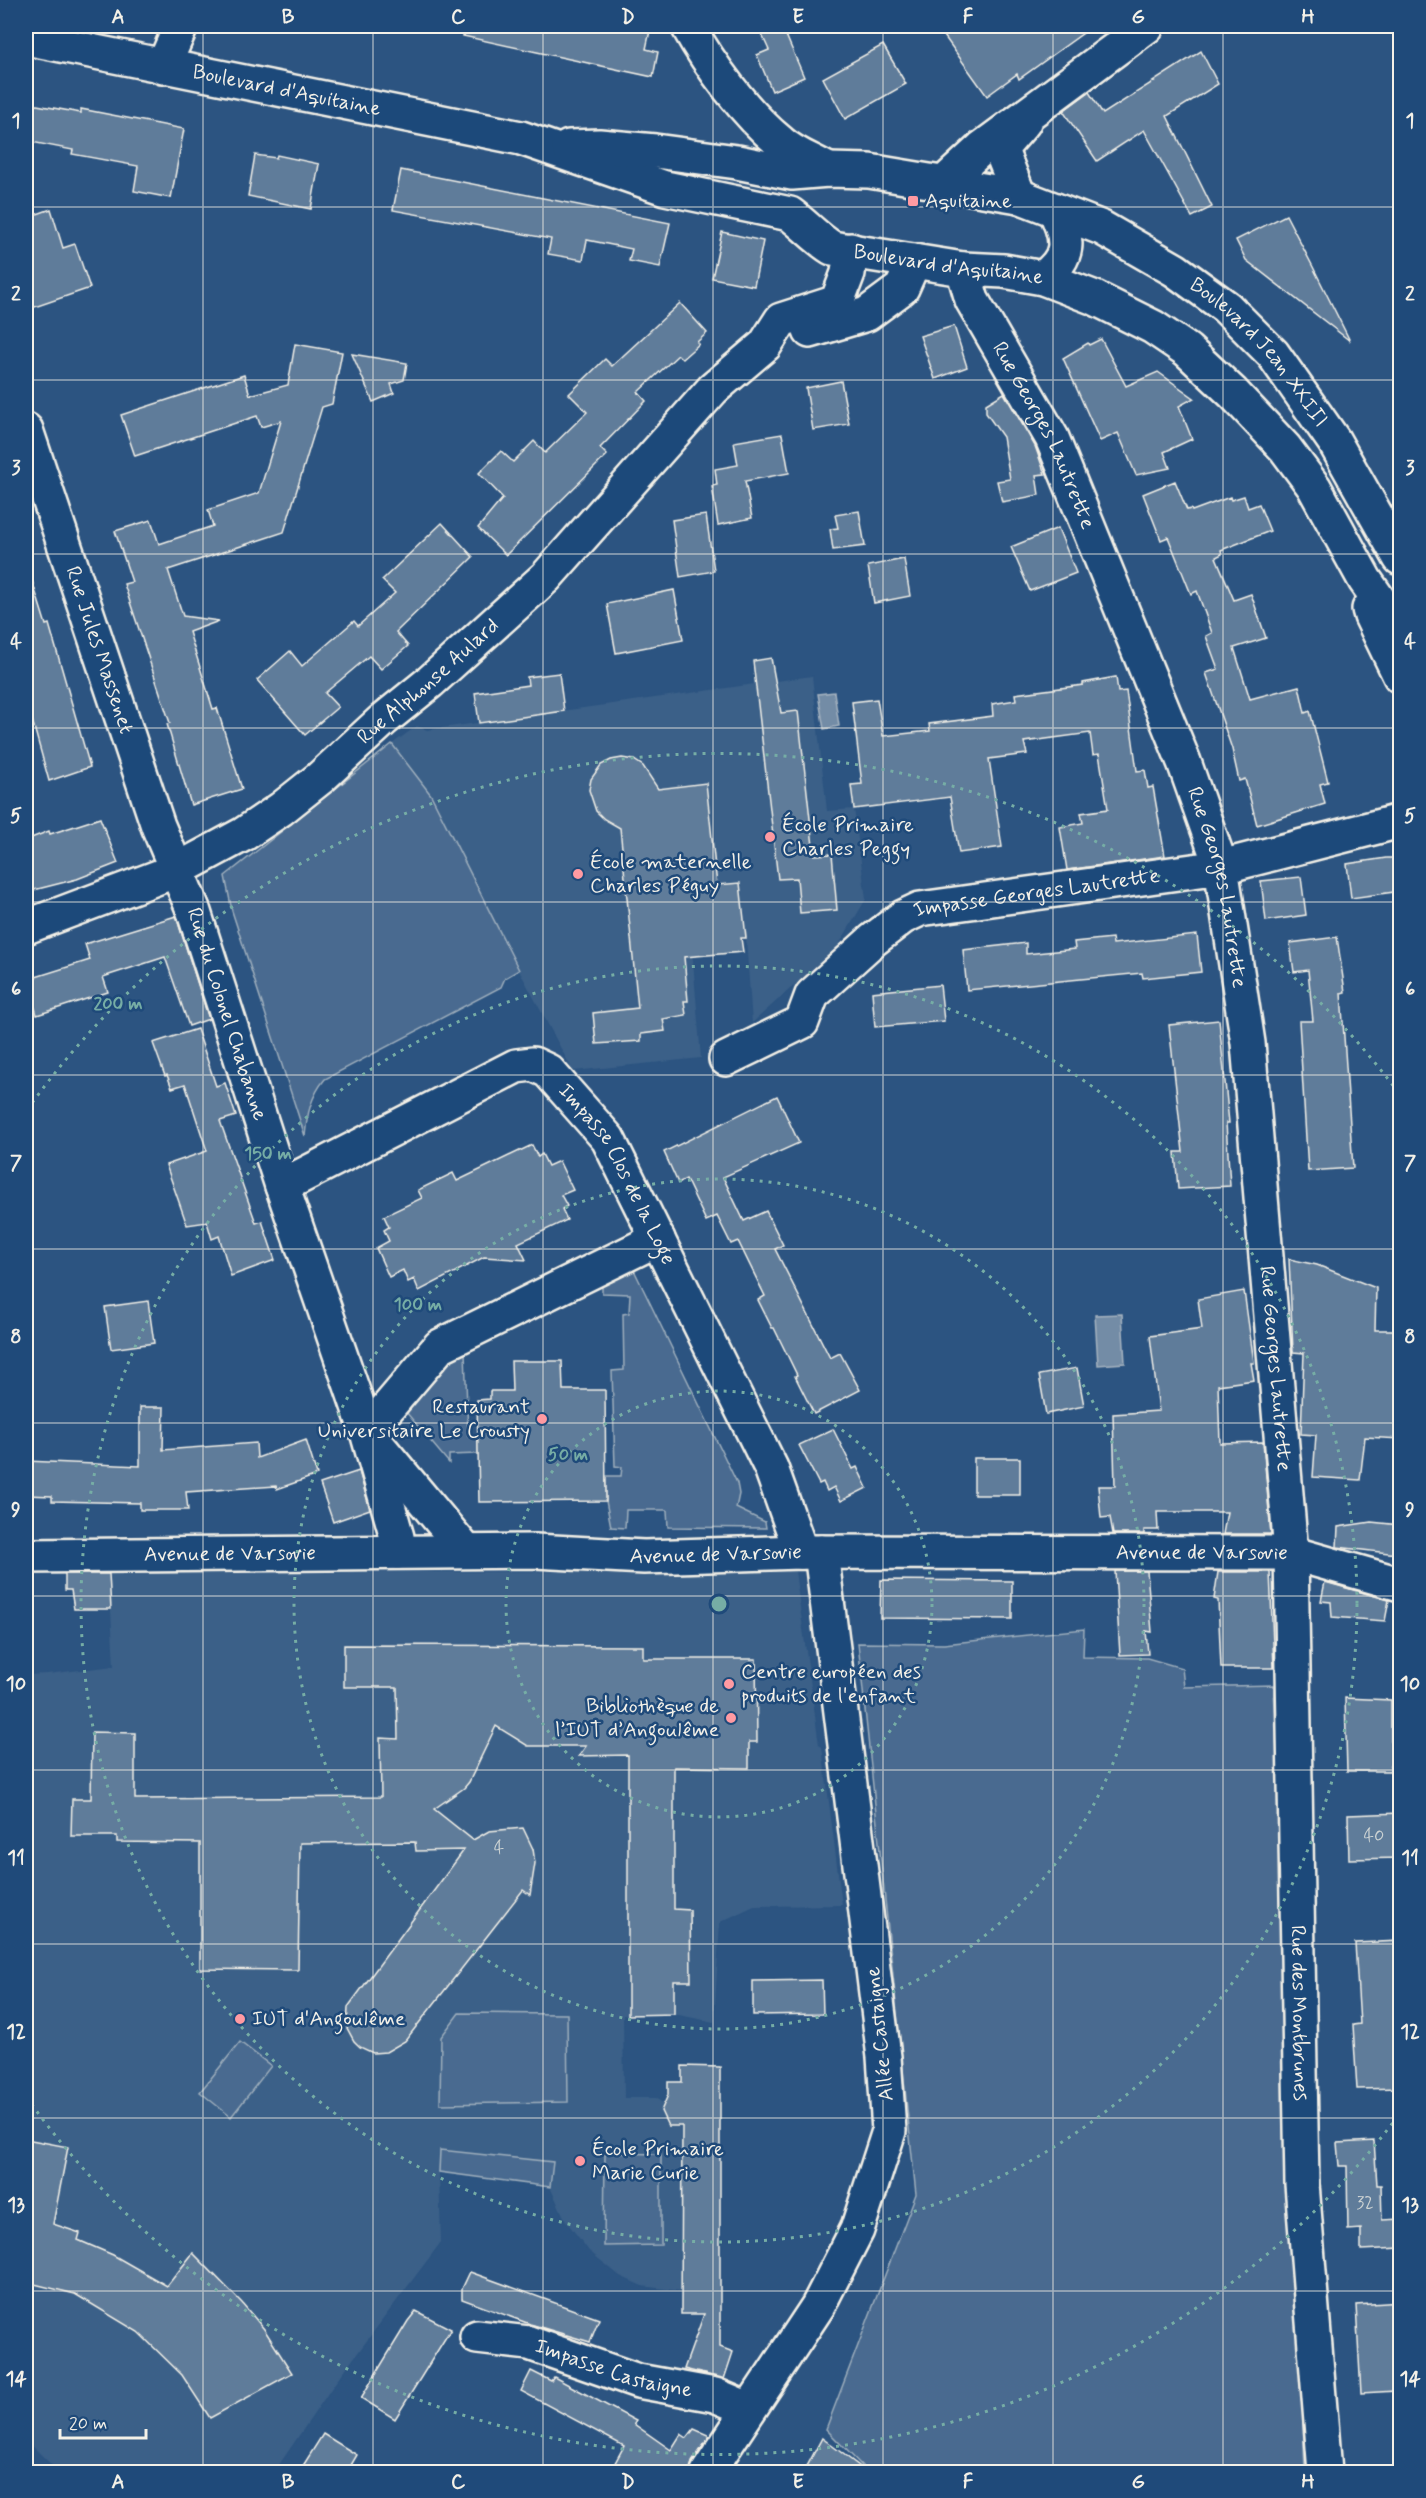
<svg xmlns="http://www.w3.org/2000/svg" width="1426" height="2498" font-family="Mynerve,sans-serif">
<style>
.built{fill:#3b6088}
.green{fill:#496b90;stroke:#9eaebc;stroke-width:1.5}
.water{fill:#738ca6;stroke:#a7b4c0;stroke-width:1.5}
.building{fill:#5e7b9a;stroke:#f4f1e8;stroke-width:1.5}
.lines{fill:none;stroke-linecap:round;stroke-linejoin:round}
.minor-casing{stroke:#f4f1e8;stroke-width:38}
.major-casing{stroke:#f4f1e8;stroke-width:38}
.minor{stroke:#1f4a7a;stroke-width:33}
.major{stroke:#1f4a7a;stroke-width:33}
.grid{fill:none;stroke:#f4f1e8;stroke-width:1.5;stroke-opacity:0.55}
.ring{fill:none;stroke:#76ada5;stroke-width:3;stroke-dasharray:3 6}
.poi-dot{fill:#ff9aa2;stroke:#1f4a7a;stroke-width:2}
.labels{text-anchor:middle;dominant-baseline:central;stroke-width:5;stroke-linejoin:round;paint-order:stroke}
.number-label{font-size:18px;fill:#ced4d4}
.street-label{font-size:21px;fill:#f4f1e8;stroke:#1f4a7a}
.poi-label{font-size:21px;fill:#f4f1e8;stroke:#1f4a7a;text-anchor:start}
.centre{fill:#76ada5;stroke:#1f4a7a;stroke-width:3}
.ring-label{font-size:18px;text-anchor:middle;font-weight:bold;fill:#76ada5;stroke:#1f4a7a;stroke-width:5;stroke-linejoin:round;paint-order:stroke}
.neatline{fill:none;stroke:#f4f1e8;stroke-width:2}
.grid-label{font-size:20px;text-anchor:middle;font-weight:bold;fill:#f4f1e8}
</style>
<rect width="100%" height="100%" fill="#2c5481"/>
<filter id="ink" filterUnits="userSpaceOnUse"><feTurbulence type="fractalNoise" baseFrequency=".0167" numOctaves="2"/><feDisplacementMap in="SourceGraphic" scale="12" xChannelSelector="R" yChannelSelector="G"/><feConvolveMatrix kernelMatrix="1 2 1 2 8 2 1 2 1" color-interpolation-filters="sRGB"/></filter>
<g filter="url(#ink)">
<g class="built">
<path d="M812,676L827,811L854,809L866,899L838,946L752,1023L746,938L687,888L701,1058L573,1071L519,970L431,795L392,744L417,726L427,730Z"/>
<path d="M795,1571L819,1745L822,1747L842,1905L754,1906L720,1922L714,2022L674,2014L623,2015L624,2098H655L663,2103L668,2095V2082L682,2081V2066L720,2067V2314H681V2291L642,2286L620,2276L589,2251L566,2221L550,2187L439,2172L441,2242L335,2383L274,2472H59L26,2440V1675L47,1674L114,1666L109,1573Z"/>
</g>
<g class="green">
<path d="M392,744L431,795L519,970L505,978L501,987L325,1079C311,1096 307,1114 305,1136L232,911L225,876Z"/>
<path d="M634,1270L737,1483L739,1494L736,1508L765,1522L766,1528L668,1527L667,1510H626L625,1528L611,1527L606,1501V1476H621L622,1467L615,1466L612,1371L624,1370L623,1314L629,1313L630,1294L602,1293V1286Z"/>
<path d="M465,1352L468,1436L478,1437V1454L449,1455V1463L406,1412L453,1358Z"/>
<path d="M1084,1629L1083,1657L1147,1658L1182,1668L1184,1687L1274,1685L1305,2472H868L826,2429L916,2194L858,1643L944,1644Z"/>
<path d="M459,2013L567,2014L568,2102L440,2104L441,2037Z"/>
<path d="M240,2042L271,2066L231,2117L200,2092Z"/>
<path d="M440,2150L553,2162L550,2187L439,2172Z"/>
<path d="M605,2153L661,2154V2245L604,2246Z"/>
</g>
<g class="water">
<path d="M834,692L839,726L824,729L818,694Z"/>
<path d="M1122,1314L1125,1363L1098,1365L1095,1315Z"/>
</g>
<g class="building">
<path d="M464,26H651L646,49L658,52L653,77L463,36Z"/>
<path d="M758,26H782L804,77L772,91L757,55L769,50Z"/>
<path d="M937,26H1093L1019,79L1017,74L987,96Z"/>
<path d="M883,45L906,84L845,119L823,78Z"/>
<path d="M1201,51L1218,84L1167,116L1212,207L1192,217L1144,130L1097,161L1063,111L1089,92L1103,114Z"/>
<path d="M26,103L81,113V109L184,129L171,198L134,191L138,166L72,154L73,150L26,141Z"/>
<path d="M255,155L276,158L277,155L319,164L311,209L248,196Z"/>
<path d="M401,170L670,223L660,267L629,261L632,249L587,240L583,260L548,254L551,239L393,210Z"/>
<path d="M51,209L63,248L75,244L90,288L26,310V218Z"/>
<path d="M1286,215L1313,267L1350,341L1246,260L1236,240Z"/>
<path d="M722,232L763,241L754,286L712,278Z"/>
<path d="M680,303L707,333L697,342L699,344L682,359L678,355L638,392L646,401L600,448L607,455L506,555L478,528L503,498L479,473L501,451L513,462L534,441L545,453L587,412L569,394L605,359L612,366Z"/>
<path d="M954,326L967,367L935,379L920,336Z"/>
<path d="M1101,339L1126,386L1158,372L1194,398L1179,406L1192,439L1164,452L1170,468L1136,475L1118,433L1100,441L1063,358L1088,343L1089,345Z"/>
<path d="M295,344L342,352L332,404L322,407L284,532L168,570L183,616L219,621L189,632L213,709L217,708L242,789L191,805L167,724L170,723L124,584L132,582L115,531L151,520L159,544L213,526L208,510L259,493L281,421L261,427L257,416L135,456L121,415L244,375L250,395L288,385Z"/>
<path d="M352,354L407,363L404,380L391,384L394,393L373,402Z"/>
<path d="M841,381L849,424L813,430L806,388Z"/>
<path d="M1004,393L1035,446L1045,474L1036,475L1039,495L1002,502L997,481L1010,479L1003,437L986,413V404Z"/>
<path d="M782,434L789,473L745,481L752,518L718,525L712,486L717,485L715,469L738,465L734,442Z"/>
<path d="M1175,481L1187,510L1191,509L1192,511L1230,497L1231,500L1244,496L1248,508L1259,504L1270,531L1221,550L1222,554L1216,557L1234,600L1251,594L1266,638L1234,648L1250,699L1299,686L1305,713L1310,711L1328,782L1320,784L1325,804L1257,825L1245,779L1239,781L1232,749L1206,673L1218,669L1206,636L1212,633L1197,591L1191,594L1168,537L1161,540L1143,494Z"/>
<path d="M859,511L865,546L833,550L830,529L838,528L835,515Z"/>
<path d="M706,515L714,571L680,577L672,520Z"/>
<path d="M442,523L473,557L396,632L408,646L381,669L369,656L325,693L338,707L305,735L257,680L290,651L302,666L354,621L358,626L395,593L382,580Z"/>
<path d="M1058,528L1076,573L1030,591L1011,547Z"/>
<path d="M904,559L910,596L874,603L868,566Z"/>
<path d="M26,577H31L46,625L49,624L90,767L49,781L26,698Z"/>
<path d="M674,590L683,640L616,653L607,604Z"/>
<path d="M771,658L781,713L798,711L814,855L832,854L837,910L800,913L797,878L778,879L753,661Z"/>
<path d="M559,673L564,711L479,723L475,693L528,685L527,677Z"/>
<path d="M1116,677L1118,692L1126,691L1137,771L1145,770L1148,788L1153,787L1165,856L1067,870L1060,827L1083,823L1081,813L1108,809L1099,754L1093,755L1090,733L1024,742L1027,754L989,759L1002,847L959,853L950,797L854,809L851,785L862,784L852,702L877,699L883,736L930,731L929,724L993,716L992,704L1016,700L1015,694L1083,685V683Z"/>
<path d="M622,758L634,760L643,766L658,789L706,783L717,885L740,883L746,938H741L743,952L684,957L688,1001H684L686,1015L663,1019L665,1031L641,1034V1041L596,1044L593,1013L638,1008L620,828L604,819L596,811L589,790L591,779L601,765L611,760Z"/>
<path d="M100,818L118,863L77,879L26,892V840L49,831L50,834Z"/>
<path d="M1386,858H1401V891L1351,898L1347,864Z"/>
<path d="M1301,877L1306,915L1266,921L1261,881Z"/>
<path d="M176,916L209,1019L189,1026L165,957L103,977L108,992L37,1015L35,1008L26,1011V980L90,960L85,944Z"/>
<path d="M1197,935L1201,972L1143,978L1142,973L967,990L963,950L1026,943V954L1075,949L1074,942L1112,938L1113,944Z"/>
<path d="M1337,937L1345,992L1341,993L1353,1168L1308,1171L1299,1021H1313L1308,970L1294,972L1290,943Z"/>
<path d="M940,985L944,1021L875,1027L872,992Z"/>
<path d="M1219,1020L1229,1123H1226L1230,1186L1178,1189L1175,1152H1183L1169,1025Z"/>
<path d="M197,1029L216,1086L225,1083L236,1116L220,1121L256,1223L262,1221L275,1260L231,1276L219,1236L212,1239L207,1222L187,1225L166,1165L207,1151L185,1084L172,1088L167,1075L165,1076L153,1043Z"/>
<path d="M777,1096L799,1143L723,1177L744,1221L766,1211L783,1245L775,1249L830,1358L840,1353L860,1390L814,1414L795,1376L797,1375L774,1328H772L758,1300L765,1296L738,1241L731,1244L717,1216L706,1221L686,1179L678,1183L664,1152Z"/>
<path d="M532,1145L538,1157L542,1154L548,1166L559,1161L573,1190L561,1195L567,1206L562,1209L567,1220L518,1243L526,1260L484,1257L419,1291L414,1279L408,1282L403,1270L389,1277L376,1248L389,1241L384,1230L389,1227L384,1216L422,1198L418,1190L453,1173L457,1181Z"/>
<path d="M1289,1259L1317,1265L1376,1288L1375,1330H1401V1439L1365,1437L1360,1480L1313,1477L1316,1435L1301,1434L1304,1353L1293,1352Z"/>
<path d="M1244,1291L1254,1363H1251L1254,1380L1218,1385L1220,1443L1263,1442L1271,1534H1223L1227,1512H1157L1158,1530H1144V1534H1113L1110,1517L1101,1518L1098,1486H1115L1113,1414L1159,1411L1150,1336L1202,1329L1198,1299Z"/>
<path d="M148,1301L154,1343L111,1349L105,1307Z"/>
<path d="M511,1361H562L563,1390H605L606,1501L479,1502L477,1400L490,1399V1391H512Z"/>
<path d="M1077,1368L1084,1406L1046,1414L1039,1375Z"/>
<path d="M140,1407H164L163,1450L256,1443L257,1458L306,1440L317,1475L277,1489L276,1486L186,1492L188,1510H140V1503L52,1501V1496L26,1495V1461L140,1466Z"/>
<path d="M833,1429L853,1469L857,1467L867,1488L841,1501L834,1487L827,1491L823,1482L819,1484L799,1445Z"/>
<rect x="974" y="1458" width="46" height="37"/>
<path d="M359,1471L370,1509L333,1522L320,1484Z"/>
<path d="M1371,1522L1400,1525L1397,1554L1337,1547L1338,1527Z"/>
<path d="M1115,1571H1147L1152,1632L1146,1631L1148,1654L1120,1655Z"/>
<path d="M1218,1572H1270L1274,1668H1221L1218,1600L1214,1599Z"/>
<path d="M65,1574H109L111,1609H74L71,1590H65Z"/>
<path d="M881,1580L1012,1581V1619L880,1618Z"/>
<path d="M1325,1582L1389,1600L1385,1621L1332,1617L1331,1602L1321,1601Z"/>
<path d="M344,1645L643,1646V1659H756L757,1742H749V1768L674,1767V1909L690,1910L691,1981H674V2014L628,2015V1755L579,1756L586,1746H528L496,1726L469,1782L464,1788L434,1809L473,1840L489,1831L523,1828L533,1849L535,1863L530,1895L523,1890L405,2041L386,2052L373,2053L360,2047L354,2041L347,2028L348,2007L464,1850L416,1851L415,1842L300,1843L298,1970L200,1969V1843L117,1842V1836H71L72,1799H91L92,1732L135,1733V1799L381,1797L380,1738L398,1739L397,1687H344Z"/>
<path d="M1345,1698L1391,1700V1771H1347Z"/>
<path d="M1401,1813V1858L1349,1859L1348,1815Z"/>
<path d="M1400,1941L1401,2088L1357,2089L1353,2025L1360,2024L1355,1943Z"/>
<path d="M822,1980L823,2014L753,2015V1981Z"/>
<path d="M682,2066L720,2067V2347L733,2352L724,2379L684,2369L704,2314H681L682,2126H668L661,2111L668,2095V2082H682Z"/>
<path d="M26,2139L68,2147L53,2224L80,2233L78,2240L113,2255L167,2286L193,2253L242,2303L264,2329L292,2373L210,2418L182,2375L138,2332L75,2294L26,2282Z"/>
<path d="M1374,2141L1377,2185H1381L1382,2220L1401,2219V2248L1361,2250V2229L1348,2230L1347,2166H1339L1337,2143Z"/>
<path d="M470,2272L599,2319L590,2342L530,2324L462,2299V2289Z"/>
<path d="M1401,2302V2365H1395L1396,2391L1361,2393L1356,2305Z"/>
<path d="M416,2311L451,2329L395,2419L361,2398L408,2321Z"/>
<path d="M531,2371L551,2381L554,2377L636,2421L634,2424L671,2450L681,2434L687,2438L694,2429L710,2436L692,2462L690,2472H610L624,2446L521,2391Z"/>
<path d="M323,2434L357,2455L347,2472H299Z"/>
<path d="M822,2438L867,2472H804Z"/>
</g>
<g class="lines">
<defs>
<g id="minor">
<path d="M688,26C710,66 745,113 780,142C793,154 813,161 828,170"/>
<path d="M163,67L181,26"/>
<path d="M943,184L982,148L1147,26"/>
<path d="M1019,196L1002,153L1005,144L1024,122"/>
<path id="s1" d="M963,269L972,300L1052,438L1184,762L1221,867L1248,1043L1291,1553L1302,2184L1325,2472"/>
<path d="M810,331L867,314L902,288L914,261"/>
<path id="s2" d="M26,430L158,826L193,909L282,1186L367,1432L397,1537L398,1552"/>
<path id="s3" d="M26,927L177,870L244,834L281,809L320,778L383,720L430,682L546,577L713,389L765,345L781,320L837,302L848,273L851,250"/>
<path id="s4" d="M726,1059L802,1022L812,995L873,940L903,917L920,909L1221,867L1400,821"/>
<path id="s5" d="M282,1186L516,1066L533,1064L548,1071L608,1139L771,1468L801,1552"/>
<path d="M367,1432L440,1346L658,1239"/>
<path d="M376,1443L466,1551"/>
<path id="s6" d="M26,1556L535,1551L644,1557L801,1552L1291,1553L1400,1584"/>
<path id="s7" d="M477,2337L529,2343L638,2381L715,2395L748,2409"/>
<path d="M708,2472L818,2306L857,2230L889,2131L884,2057L821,1552"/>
</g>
<g id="major">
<path id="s8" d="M26,38L521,138L665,188L790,214C805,225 816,238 832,248L963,269L1004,271L1043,278L1095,298L1153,327L1187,350L1233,393L1285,448L1314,487L1365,580L1400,630"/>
<path id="s9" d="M569,147L599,146L655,151L737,162L792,173L828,170L869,171L1019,196L1102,228L1175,270L1226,307L1273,354L1334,441L1400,558"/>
<path d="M1043,278C1071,257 1069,240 1055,210"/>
<path d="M1369,609L1371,616L1400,676"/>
</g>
</defs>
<use href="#minor" class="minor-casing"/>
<use href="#major" class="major-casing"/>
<use href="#minor" class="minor"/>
<use href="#major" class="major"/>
</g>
</g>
<path class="grid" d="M203,26V2472M373,26V2472M543,26V2472M713,26V2472M883,26V2472M1053,26V2472M1223,26V2472M26,207H1400M26,380H1400M26,554H1400M26,728H1400M26,902H1400M26,1075H1400M26,1249H1400M26,1423H1400M26,1596H1400M26,1770H1400M26,1944H1400M26,2118H1400M26,2291H1400"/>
<g class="ring">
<circle cx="719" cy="1604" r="213"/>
<circle cx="719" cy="1604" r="425"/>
<circle cx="719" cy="1604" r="638"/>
<path d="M1398 2116A850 850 0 0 1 27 2098M27 1110A850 850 0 0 1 1398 1092"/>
</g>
<g class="poi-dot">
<rect x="907" y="195" width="12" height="12" rx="3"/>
<circle cx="770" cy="837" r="6"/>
<circle cx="578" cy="874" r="6"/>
<circle cx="542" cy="1419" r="6"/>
<circle cx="729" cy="1684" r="6"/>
<circle cx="731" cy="1718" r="6"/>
<circle cx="240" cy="2019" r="6"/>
<circle cx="580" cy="2161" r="6"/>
</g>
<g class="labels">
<g class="number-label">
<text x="1374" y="1836">40</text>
<text x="499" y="1848">4</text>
<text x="1365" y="2203">32</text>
</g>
<g class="street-label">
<text stroke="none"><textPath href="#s8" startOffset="266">Boulevard d'Aquitaine</textPath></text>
<text stroke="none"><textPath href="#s8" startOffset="957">Boulevard d'Aquitaine</textPath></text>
<text stroke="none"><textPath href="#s9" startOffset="746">Boulevard Jean XXIII</textPath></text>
<text stroke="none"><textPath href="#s1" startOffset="186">Rue Georges Lautrette</textPath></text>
<text stroke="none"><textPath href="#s2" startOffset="232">Rue Jules Massenet</textPath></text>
<text stroke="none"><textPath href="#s3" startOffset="477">Rue Alphonse Aulard</textPath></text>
<text stroke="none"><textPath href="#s1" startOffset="672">Rue Georges Lautrette</textPath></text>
<text stroke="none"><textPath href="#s4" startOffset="370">Impasse Georges Lautrette</textPath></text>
<text stroke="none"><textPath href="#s2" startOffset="618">Rue du Colonel Chabanne</textPath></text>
<text stroke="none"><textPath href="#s5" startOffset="422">Impasse Clos de la Loge</textPath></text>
<text stroke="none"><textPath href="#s1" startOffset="1158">Rue Georges Lautrette</textPath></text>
<text stroke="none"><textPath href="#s6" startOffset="204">Avenue de Varsovie</textPath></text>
<text stroke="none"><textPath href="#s6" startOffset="690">Avenue de Varsovie</textPath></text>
<text stroke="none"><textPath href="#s6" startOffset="1176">Avenue de Varsovie</textPath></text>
<text stroke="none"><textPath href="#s1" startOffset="1803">Rue des Montbrunes</textPath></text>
<text transform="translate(880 2034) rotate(-96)">Allée Castaigne</text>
<text stroke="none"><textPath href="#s7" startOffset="141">Impasse Castaigne</textPath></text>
</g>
<g class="poi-label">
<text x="925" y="201">Aquitaine</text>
<text x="782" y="825">École Primaire<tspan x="782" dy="24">Charles Peggy</tspan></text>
<text x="590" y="862">École maternelle<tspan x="590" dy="24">Charles Péguy</tspan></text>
<text x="530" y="1407" text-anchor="end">Restaurant<tspan x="530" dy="24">Universitaire Le Crousty</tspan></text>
<text x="741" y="1672">Centre européen des<tspan x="741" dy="24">produits de l'enfant</tspan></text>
<text x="719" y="1706" text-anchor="end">Bibliothèque de<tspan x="719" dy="24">l’IUT d’Angoulême</tspan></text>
<text x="252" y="2019">IUT d'Angoulême</text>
<text x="592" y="2149">École Primaire<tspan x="592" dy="24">Marie Curie</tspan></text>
</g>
</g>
<circle cx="719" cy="1604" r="9" class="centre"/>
<g class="ring-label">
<text x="118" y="1009">200 m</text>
<text x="268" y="1159">150 m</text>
<text x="418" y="1310">100 m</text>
<text x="568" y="1460">50 m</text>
</g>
<rect width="1426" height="2498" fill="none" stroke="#1f4a7a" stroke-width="66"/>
<path d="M60 2429v9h86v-9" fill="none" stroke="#f4f1e8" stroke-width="3"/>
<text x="69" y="2429" font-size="18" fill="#f4f1e8" stroke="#1f4a7a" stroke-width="4.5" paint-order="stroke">20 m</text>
<rect x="33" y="33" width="1360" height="2432" class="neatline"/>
<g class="grid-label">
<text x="118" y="23">A</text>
<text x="288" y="23">B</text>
<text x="458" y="23">C</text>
<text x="628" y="23">D</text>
<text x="798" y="23">E</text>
<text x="968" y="23">F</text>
<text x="1138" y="23">G</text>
<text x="1308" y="23">H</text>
<text x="16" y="127">1</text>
<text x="1410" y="127">1</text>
<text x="16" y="300">2</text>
<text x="1410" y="300">2</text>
<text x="16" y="474">3</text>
<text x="1410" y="474">3</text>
<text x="16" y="648">4</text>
<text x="1410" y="648">4</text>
<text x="16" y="822">5</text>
<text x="1410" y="822">5</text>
<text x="16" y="995">6</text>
<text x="1410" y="995">6</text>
<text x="16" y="1169">7</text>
<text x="1410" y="1169">7</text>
<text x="16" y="1343">8</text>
<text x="1410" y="1343">8</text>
<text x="16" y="1516">9</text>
<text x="1410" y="1516">9</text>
<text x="16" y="1690">10</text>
<text x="1410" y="1690">10</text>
<text x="16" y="1864">11</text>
<text x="1410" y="1864">11</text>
<text x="16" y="2038">12</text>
<text x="1410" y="2038">12</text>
<text x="16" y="2211">13</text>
<text x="1410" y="2211">13</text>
<text x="16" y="2385">14</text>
<text x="1410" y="2385">14</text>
<text x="118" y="2488">A</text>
<text x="288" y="2488">B</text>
<text x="458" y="2488">C</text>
<text x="628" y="2488">D</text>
<text x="798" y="2488">E</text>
<text x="968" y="2488">F</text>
<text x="1138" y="2488">G</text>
<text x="1308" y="2488">H</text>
</g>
</svg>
